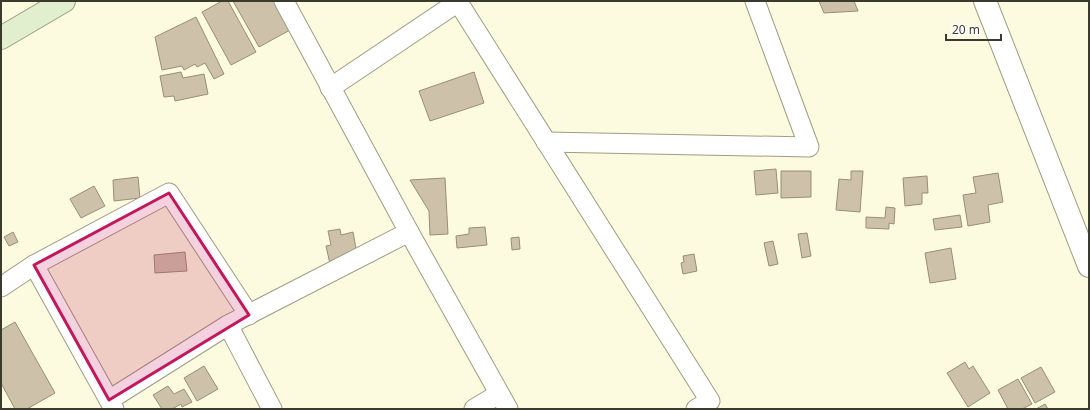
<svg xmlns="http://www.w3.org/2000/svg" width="1090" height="410" font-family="'Noto Sans',sans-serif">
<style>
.building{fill:#cdc1a9;stroke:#998d76}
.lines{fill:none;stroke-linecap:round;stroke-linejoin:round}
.minor-casing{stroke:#9d9d83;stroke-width:21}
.tertiary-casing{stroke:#9d9d83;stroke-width:24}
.secondary-casing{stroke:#9d9d83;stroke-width:24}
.minor{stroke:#fff;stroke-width:19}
.tertiary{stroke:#fff;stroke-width:22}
.secondary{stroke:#e2efcf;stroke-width:22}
.marked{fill:#c2185b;fill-opacity:0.2;stroke:#c2185b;stroke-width:3;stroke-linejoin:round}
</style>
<rect width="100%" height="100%" fill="#fcfbdf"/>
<g class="building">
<path d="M222,1H228L256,52L231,65L202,12Z"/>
<path d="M233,1H274L290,30L259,47Z"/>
<path d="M819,1H854L858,11L824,13Z"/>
<path d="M196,17L224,74L214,79L205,63L197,67L195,64L184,70L182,66L162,70L155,37Z"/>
<path d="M181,72L183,78L204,74L208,94L175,101L174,96L164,97L160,76Z"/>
<path d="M474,72L484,103L430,121L419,91Z"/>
<path d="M776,169L778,193L756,195L754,171Z"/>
<path d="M781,171H811V197L781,198Z"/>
<path d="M851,171H863L860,212L836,210L839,179L851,180Z"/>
<path d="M998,173L1003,202L988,205L990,222L968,226L963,195L976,193L973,177Z"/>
<path d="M927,176L928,193H922V204L905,206L903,178Z"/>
<path d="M138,177L140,198L114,201L113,180Z"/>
<path d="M445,178L448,234L430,235L429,211L410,180Z"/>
<path d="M94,186L105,206L81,218L70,199Z"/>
<path d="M886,207L895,208L894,224L889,223V229L866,228V217L885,218Z"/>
<path d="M960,215L962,227L935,230L933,219Z"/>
<path d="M485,227L487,245L457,248L456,236L469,234V228Z"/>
<path d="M340,229L341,235L353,232L358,259L330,264L326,246L331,245L328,231Z"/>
<path d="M13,232L18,242L9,246L4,237Z"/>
<path d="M807,233L811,256L802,258L798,234Z"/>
<path d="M519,237L520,249L512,250L511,238Z"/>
<path d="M773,241L778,264L769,266L764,243Z"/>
<path d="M951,248L956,279L930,283L925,253Z"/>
<path d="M185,252L187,271L155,273L154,255Z"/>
<path d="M694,254L697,271L683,274L681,263L684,262L683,256Z"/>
<path d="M15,322L55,393L27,409H15L1,383V330Z"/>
<path d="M965,362L969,369L973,366L990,393L968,407L947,373Z"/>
<path d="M204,366L218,389L197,401L184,378Z"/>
<path d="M1041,367L1055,392L1035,403L1021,378Z"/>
<path d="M1018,379L1032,404L1022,409H1008L998,390Z"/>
<path d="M168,386L174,394L184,389L192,402L182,407L181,404L172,409H162L153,395Z"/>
<path d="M1045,404L1048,409H1036Z"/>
</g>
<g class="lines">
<defs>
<g id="minor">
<path d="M284,1L409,232L508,409"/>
<path d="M330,88L458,2L710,401L696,409"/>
<path d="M546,142L809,147L755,1"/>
<path d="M34,265L169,193L249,315"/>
<path d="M1,287L34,265L114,409"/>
<path d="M228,325L272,409"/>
<path d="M109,400L228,325L409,232"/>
<path d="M474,409L499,394"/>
</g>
<path id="tertiary" d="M985,1L1089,266"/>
<path id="secondary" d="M1,38L64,1"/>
</defs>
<use href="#minor" class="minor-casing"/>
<use href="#tertiary" class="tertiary-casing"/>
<use href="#secondary" class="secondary-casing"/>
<use href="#minor" class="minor"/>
<use href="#tertiary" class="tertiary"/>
<use href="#secondary" class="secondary"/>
</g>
<path class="marked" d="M169,193L249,315L109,400L34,265Z"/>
<rect width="1090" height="410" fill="none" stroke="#3b3a30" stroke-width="4"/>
<path d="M946 34v6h55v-6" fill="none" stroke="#3b3a30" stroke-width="2"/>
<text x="952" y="34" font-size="12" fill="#3b3a30" stroke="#ffffff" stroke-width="3" paint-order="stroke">20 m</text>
</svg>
